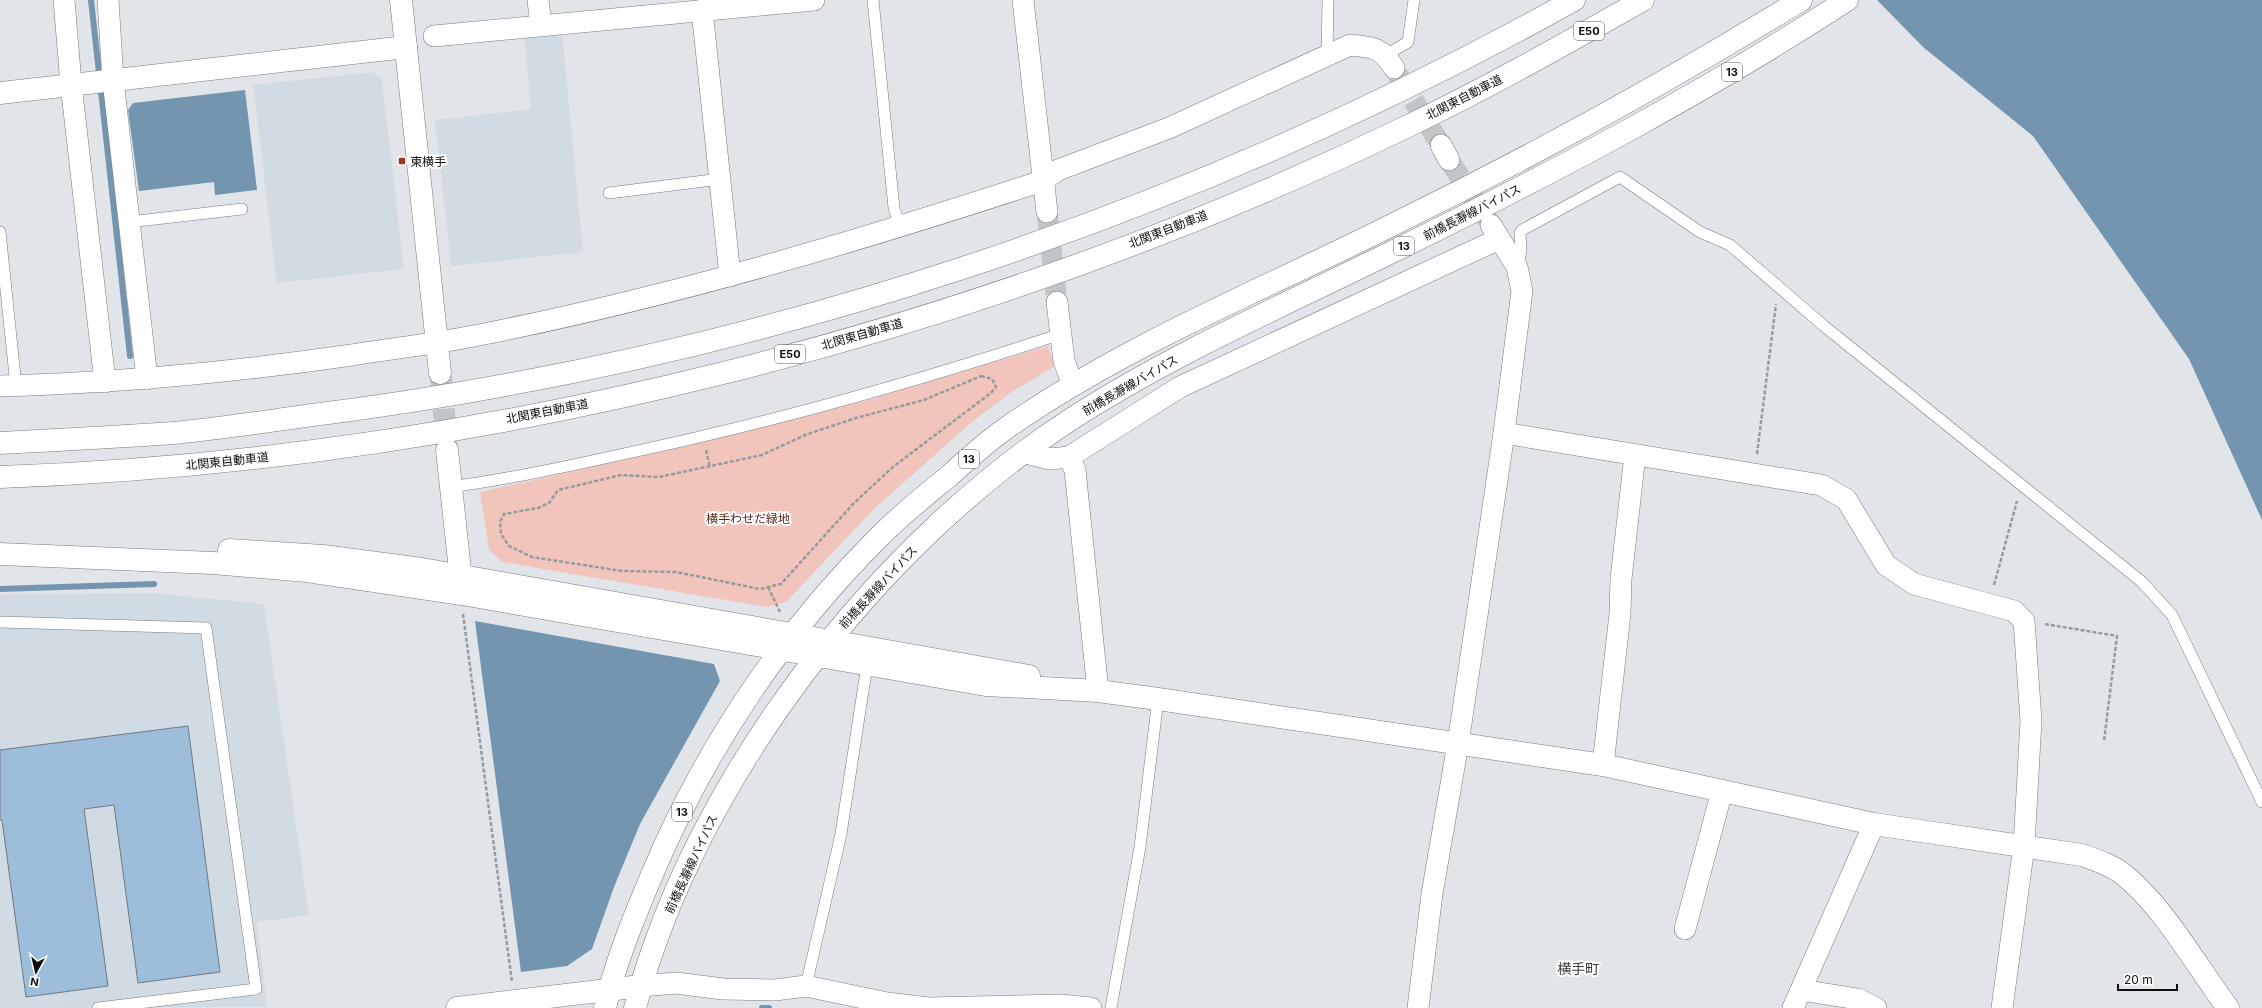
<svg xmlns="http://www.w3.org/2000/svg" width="2262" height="1008" font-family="Inter,'Noto Sans JP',sans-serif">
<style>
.built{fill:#d1dbe4}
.green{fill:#f1c5bb}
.water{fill:#7395b0}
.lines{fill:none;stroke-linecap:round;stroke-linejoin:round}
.stream{stroke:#7395b0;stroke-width:6}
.building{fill:#9cbedb;stroke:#74787b}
.minor-tunnel{stroke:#c1c5c8;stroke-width:21;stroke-dasharray:21 10;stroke-linecap:butt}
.tertiary-tunnel{stroke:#c1c5c8;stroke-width:22;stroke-dasharray:22 11;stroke-linecap:butt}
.service-casing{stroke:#767a7e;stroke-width:12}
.minor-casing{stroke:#767a7e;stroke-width:22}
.tertiary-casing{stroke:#767a7e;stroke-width:23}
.primary-casing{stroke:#767a7e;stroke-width:23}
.motorway-casing{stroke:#767a7e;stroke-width:23}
.path{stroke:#979a9d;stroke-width:2.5;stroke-dasharray:4 2;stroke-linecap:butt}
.service{stroke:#fff;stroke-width:11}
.minor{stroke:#fff;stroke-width:21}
.tertiary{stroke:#fff;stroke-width:22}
.primary{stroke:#fff;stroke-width:22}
.motorway{stroke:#fff;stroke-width:22}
.poi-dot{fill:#9f361f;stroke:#fff;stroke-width:1.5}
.labels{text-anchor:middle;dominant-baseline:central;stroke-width:4;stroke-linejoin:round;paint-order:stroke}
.shield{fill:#fff;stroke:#565658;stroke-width:1}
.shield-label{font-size:11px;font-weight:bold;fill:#0d0e10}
.street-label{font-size:12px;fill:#0d0e10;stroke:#fff}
.poi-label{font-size:12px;fill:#0d0e10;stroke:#fff;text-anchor:start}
.park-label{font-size:12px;fill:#5d2519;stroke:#fff}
.quarter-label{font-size:14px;fill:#3b3e41;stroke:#fff}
</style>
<rect width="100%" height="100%" fill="#e1e5e9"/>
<g class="built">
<path d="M562,32L583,252L451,266L435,120L531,109L524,36Z"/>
<path d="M373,72L382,80L404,269L277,283L253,85Z"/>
<path d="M152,593L264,604L309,915L257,922L267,1007L0,1008V595Z"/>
</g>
<path class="green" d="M1048,346L1055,366L1010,393L973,421L875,508L786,602L767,607L502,562L489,549L480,492L692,445L868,400Z"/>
<g class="water">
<path d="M1877,0H2262V520L2189,359L2033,136L1923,47Z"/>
<path d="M245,90L257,190L215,195L214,182L139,191L128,110L133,103Z"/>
<path d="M475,621L714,664L720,681L640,824L614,887L592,949L567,966L521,972Z"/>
</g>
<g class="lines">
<g class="stream">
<path d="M91,0L130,356"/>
<path d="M0,589L154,584"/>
<path d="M762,1008H769"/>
</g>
</g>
<path class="building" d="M188,726L220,972L138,983L114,805L84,809L108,986L26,997L2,820H0V750Z"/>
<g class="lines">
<g class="minor-tunnel">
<path d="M1397,74L1441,145"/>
<path d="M1449,160L1489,222"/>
<path d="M1047,212L1057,302"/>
</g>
<path class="tertiary-tunnel" d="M441,376L447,449"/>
<defs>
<g id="service">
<path d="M873,0L894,208L900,227"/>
<path d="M1386,55L1408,42L1414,0"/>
<path d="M1327,57L1328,0"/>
<path d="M609,193L720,179"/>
<path d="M129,222L242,209"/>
<path d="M0,232L16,386"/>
<path d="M1517,267L1521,251L1520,233L1522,230L1620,177L1700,232L1730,245L1824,326L2142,582L2172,615L2262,802"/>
<path d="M450,487C510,479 569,466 628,453C774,422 918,381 1061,334"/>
<path d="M0,622L206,628L256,989L98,1008"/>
<path d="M806,986L841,834L867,665"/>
<path d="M1111,1008L1140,847L1158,699"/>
</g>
<g id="minor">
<path d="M64,0L71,84L105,382"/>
<path d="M108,0L113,80L147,379"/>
<path d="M538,0L541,25"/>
<path d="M1023,0L1047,212"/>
<path d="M702,10L730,276"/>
<path d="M434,36L814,0"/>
<path d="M1441,145L1449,160"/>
<path d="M1057,302L1064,361L1073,385"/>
<path d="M0,386C118,383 235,372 352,355C396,348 441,343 484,334C674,296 859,241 1042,181L1058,170L1169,128L1350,45C1373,47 1381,47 1394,68"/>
<path d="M1504,433L1821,485L1846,499L1886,565L1914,584L2014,611L2024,621L2031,721L2024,846L2002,1008"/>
<path d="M1026,453L1050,459L1069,457L1180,387L1499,239"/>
<path d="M1069,457L1075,470L1098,691"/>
<path d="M1603,765L1620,614L1621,579L1635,455"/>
<path d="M1685,929L1722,791"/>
<path d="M641,986L676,983L723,989L775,990L806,986L887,1003L928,1008L1060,1005L1091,1008"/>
<path d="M1801,990L1858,999L1876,1008"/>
<path d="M1418,1008L1432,894L1458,744L1504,433L1522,291L1517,267L1491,225"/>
<path d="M1793,1008L1874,824"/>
</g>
<g id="tertiary">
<path d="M401,0L440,373"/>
<path d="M0,93L406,47"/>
<path d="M447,450L462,589"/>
<path d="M229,550L323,556L422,569L1029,676"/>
<path d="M0,554L213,563L307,571L462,594L986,685L1098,691L1158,699L1603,765L1874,824L2082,855C2096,860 2111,865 2123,874C2164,907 2196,965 2228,1008"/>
<path d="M457,1008L641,986"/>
</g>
<g id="primary">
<path d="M605,1008C615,963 633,920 651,877C704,750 783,632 881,535C902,514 926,495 949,476C967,460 985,443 1005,429C1126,344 1263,290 1394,224C1533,156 1669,81 1801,0"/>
<path d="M635,1008C695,779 878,543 1076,416C1178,351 1289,303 1396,250C1551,174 1703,94 1847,0"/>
</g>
<g id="motorway">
<path d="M0,443C58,440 116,437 174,433C218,429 262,422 305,416C749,361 1183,218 1574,0"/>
<path d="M0,477C478,460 975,335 1406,127C1487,88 1565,44 1643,0"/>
</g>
</defs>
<use href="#service" class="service-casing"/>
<use href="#minor" class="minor-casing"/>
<use href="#tertiary" class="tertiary-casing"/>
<use href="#primary" class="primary-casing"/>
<use href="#motorway" class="motorway-casing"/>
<g class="path">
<path d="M981,376L992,379L996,387L991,393L894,466L854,503L781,584L760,589L676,572L622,571L532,557L509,546L501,534L500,522L504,514L538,508L549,503L558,490L621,475L659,477L762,455L805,435L856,418L924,400Z"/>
<path d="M706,450L710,467"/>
<path d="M1757,454L1776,304"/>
<path d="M1994,585L2017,501"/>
<path d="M768,587L780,612"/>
<path d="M463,614L512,982"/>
<path d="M2045,624L2117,636L2104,741"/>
</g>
<use href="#service" class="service"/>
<use href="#minor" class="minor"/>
<use href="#tertiary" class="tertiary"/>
<use href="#primary" class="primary"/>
<use href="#motorway" class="motorway"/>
</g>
<rect class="poi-dot" x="398" y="157" width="8" height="8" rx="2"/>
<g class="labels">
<g class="shield">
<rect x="1574" y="22" width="30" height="18" rx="3"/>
<rect x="1722" y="63" width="20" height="18" rx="3"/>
<rect x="1394" y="237" width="20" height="18" rx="3"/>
<rect x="775" y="345" width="30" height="18" rx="3"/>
<rect x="959" y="450" width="20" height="18" rx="3"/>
<rect x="672" y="803" width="20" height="18" rx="3"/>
</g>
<g class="shield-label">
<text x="1589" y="31">E50</text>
<text x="1732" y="72">13</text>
<text x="1404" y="246">13</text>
<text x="790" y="354">E50</text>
<text x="969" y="459">13</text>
<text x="682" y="812">13</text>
</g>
<g class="street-label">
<text transform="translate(1464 97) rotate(-27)">北関東自動車道</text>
<text transform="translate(1472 212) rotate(-27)">前橋長瀞線バイパス</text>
<text transform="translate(1168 229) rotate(-21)">北関東自動車道</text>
<text transform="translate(862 334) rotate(-16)">北関東自動車道</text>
<text transform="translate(1130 385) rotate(-30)">前橋長瀞線バイパス</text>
<text transform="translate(547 411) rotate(-11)">北関東自動車道</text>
<text transform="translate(227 461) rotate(-6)">北関東自動車道</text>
<text transform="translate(878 587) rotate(-47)">前橋長瀞線バイパス</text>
<text transform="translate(691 864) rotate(-65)">前橋長瀞線バイパス</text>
</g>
<g class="poi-label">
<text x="410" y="161">東横手</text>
</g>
<g class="park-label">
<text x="748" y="518">横手わせだ緑地</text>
</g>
<g class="quarter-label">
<text x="1578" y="968">横手町</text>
</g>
</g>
<g transform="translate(36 972) rotate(188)" stroke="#ffffff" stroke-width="3" paint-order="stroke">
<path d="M0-3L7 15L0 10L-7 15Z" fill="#0d0e10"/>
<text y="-6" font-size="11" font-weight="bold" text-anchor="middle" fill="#0d0e10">N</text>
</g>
<path d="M2118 984v6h59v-6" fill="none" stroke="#0d0e10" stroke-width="2"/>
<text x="2124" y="984" font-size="12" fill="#0d0e10" stroke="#ffffff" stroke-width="3" paint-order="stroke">20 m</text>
</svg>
